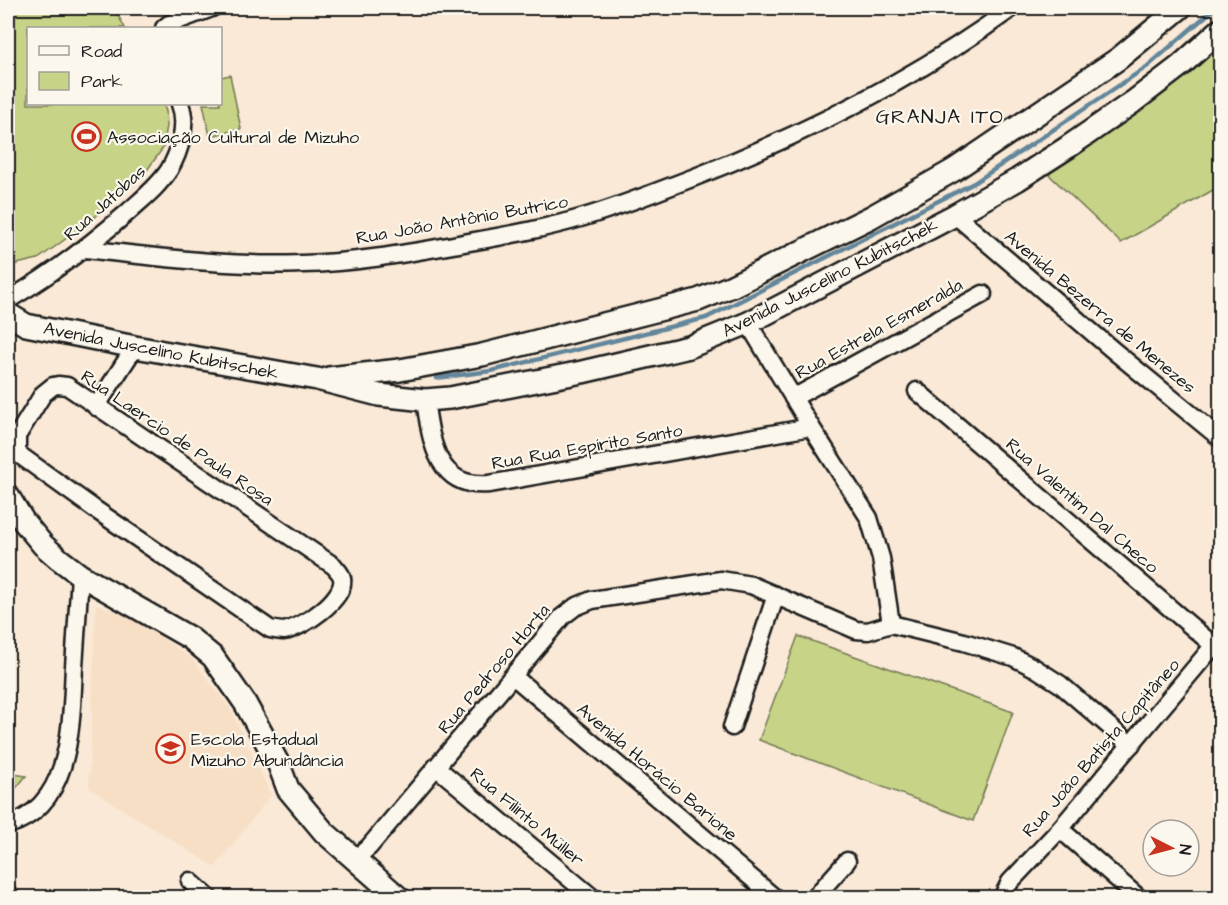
<svg xmlns="http://www.w3.org/2000/svg" width="1228" height="905" font-family="'Architects Daughter',sans-serif">
<style>
.built{fill:#f7dfc6}
.green{fill:#c7d387;stroke:#727852;stroke-width:1.5}
.lines{fill:none;stroke-linecap:round;stroke-linejoin:round}
.stream{stroke:#62869b;stroke-width:4.5}
.minor-casing{stroke:#1c1c1c;stroke-width:21}
.tertiary-casing{stroke:#1c1c1c;stroke-width:26}
.minor{stroke:#fbf7ec;stroke-width:16}
.tertiary{stroke:#fbf7ec;stroke-width:21}
.labels{text-anchor:middle;dominant-baseline:central;stroke-width:4.5;stroke-linejoin:round;paint-order:stroke}
.poi-label{font-size:18px;fill:#1c1c1c;stroke:#fbf7ec;text-anchor:start}
.street-label{font-size:18px;fill:#1c1c1c;stroke:#fbf7ec}
.neighbourhood-label{font-size:20px;letter-spacing:1.5px;fill:#1c1c1c;stroke:#fbf7ec}
</style>
<rect width="100%" height="100%" fill="#f9e9d6"/>
<filter id="ink" filterUnits="userSpaceOnUse"><feTurbulence type="fractalNoise" baseFrequency=".0167" numOctaves="2"/><feDisplacementMap in="SourceGraphic" scale="12" xChannelSelector="R" yChannelSelector="G"/><feConvolveMatrix kernelMatrix="1 2 1 2 8 2 1 2 1" color-interpolation-filters="sRGB"/></filter>
<g filter="url(#ink)">
<path class="built" d="M96,604L138,620L193,660L231,710L271,795L215,867L89,788Z"/>
<g class="green">
<path d="M8,8H114L125,28H28V104H163L166,111L167,126L163,148L145,173L89,222L38,259L8,266Z"/>
<path d="M1220,41V186L1121,243L1045,171Z"/>
<path d="M230,75L241,129L210,136L203,104H220L221,77Z"/>
<path d="M798,636L1013,712L973,821L759,740Z"/>
<path d="M8,773L26,776L8,798Z"/>
</g>
<g class="lines">
<path class="stream" d="M436,378L491,371L706,318L974,183L1148,66L1215,8"/>
<defs>
<g id="minor">
<path d="M164,28L169,24L212,8"/>
<path d="M955,215L1114,351L1220,438"/>
<path d="M85,249C157,257 229,267 302,264C353,263 403,254 453,245C497,237 541,230 584,217C622,206 658,191 695,177C807,133 915,79 1012,8"/>
<path d="M8,300C51,275 89,246 127,213C141,200 158,187 169,170C180,152 188,124 180,104"/>
<path d="M748,323L811,427L869,518L881,558L891,624"/>
<path d="M58,385L67,386L334,566C337,570 341,573 342,578C346,599 302,628 284,631C279,631 275,630 270,629L96,510L21,456L17,452V436L43,394L53,386Z"/>
<path d="M917,391L1220,651"/>
<path d="M793,398L983,294"/>
<path d="M425,400C431,440 436,489 489,484L811,427"/>
<path d="M96,407L135,347"/>
<path d="M513,676L775,898"/>
<path d="M732,727L776,595"/>
<path d="M436,767L593,898"/>
<path d="M8,825C73,805 71,722 74,667C76,636 78,606 80,575"/>
<path d="M1060,829L1139,898"/>
<path d="M355,859L369,847L562,617L575,607L592,600L721,580L751,585L856,630L868,631L891,624L964,642L1013,657L1035,668L1060,684L1131,745"/>
<path d="M190,881L209,898"/>
<path d="M8,894L12,898"/>
<path d="M814,898L847,861"/>
<path d="M1002,898L1010,882L1060,829L1220,638"/>
</g>
<g id="tertiary">
<path d="M8,314L26,325L135,347L317,379L379,395L425,400L450,398L582,372L689,347L748,323L955,215L1017,180L1068,147L1133,102L1180,66L1220,30"/>
<path d="M329,378L400,370L482,355L698,300L732,286L871,217L954,170L1118,59L1180,8"/>
<path d="M8,496L24,522L43,545L59,559L80,575L190,638L213,657L245,703L279,765L288,789L324,832L399,898"/>
</g>
</defs>
<use href="#minor" class="minor-casing"/>
<use href="#tertiary" class="tertiary-casing"/>
<use href="#minor" class="minor"/>
<use href="#tertiary" class="tertiary"/>
</g>
</g>
<defs>
<symbol id="stadium-ring" viewBox="-11 -11 22 22"><circle r="9.5" fill="#fbf7ec" stroke="#c8321e" stroke-width="1.5"/><path d="M0-5a6.5 5 0 1 0 0 10a6.5 5 0 1 0 0-10ZM-3.5-1.8h7v3.6h-7Z" fill="#c8321e"/></symbol>
<symbol id="school-ring" viewBox="-11 -11 22 22"><circle r="9.5" fill="#fbf7ec" stroke="#c8321e" stroke-width="1.5"/><path d="M0-5L7-2L0 1L-7-2ZM-4 1L0 2.5L4 1V4Q0 6-4 4Z" fill="#c8321e"/></symbol>
</defs>
<g fill-rule="evenodd">
<use href="#stadium-ring" x="70" y="120" width="33" height="33"/>
<use href="#school-ring" x="154" y="732" width="33" height="33"/>
</g>
<g class="labels">
<g class="poi-label">
<text x="107" y="137">Associação Cultural de Mizuho</text>
<text x="191" y="739">Escola Estadual<tspan x="191" dy="21">Mizuho Abundância</tspan></text>
</g>
<g class="street-label">
<text transform="translate(105 203) rotate(-42)">Rua Jatobas</text>
<text transform="translate(462 220) rotate(-10)">Rua João Antônio Butrico</text>
<text transform="translate(830 278) rotate(-27)">Avenida Juscelino Kubitschek</text>
<text transform="translate(1100 312) rotate(40)">Avenida Bezerra de Menezes</text>
<text transform="translate(879 329) rotate(-29)">Rua Estrela Esmeralda</text>
<text transform="translate(161 351) rotate(11)">Avenida Juscelino Kubitschek</text>
<text transform="translate(177 438) rotate(34)">Rua Laercio de Paula Rosa</text>
<text transform="translate(587 447) rotate(-10)">Rua Rua Espírito Santo</text>
<text transform="translate(1082 506) rotate(41)">Rua Valentim Dal Checo</text>
<text transform="translate(494 669) rotate(-50)">Rua Pedroso Horta</text>
<text transform="translate(1101 748) rotate(-49)">Rua João Batista Capitâneo</text>
<text transform="translate(657 772) rotate(40)">Avenida Horácio Barione</text>
<text transform="translate(527 817) rotate(40)">Rua Filinto Müller</text>
</g>
<g class="neighbourhood-label">
<text x="940" y="117">GRANJA ITO</text>
</g>
</g>
<rect width="1228" height="905" fill="none" stroke="#fbf7ec" stroke-width="30"/>
<rect x="15" y="15" width="1198" height="875" fill="none" stroke="#1c1c1c" stroke-width="2" filter="url(#ink)"/>
<rect x="27" y="27" width="195" height="78" fill="#fbf7ec" stroke="#a29f99" stroke-width="1.5"/>
<rect x="39" y="46" width="30" height="9" fill="#fbf7ec" stroke="#a29f99" stroke-width="1.5"/>
<text x="81" y="57" font-size="18" fill="#1c1c1c">Road</text>
<rect x="39" y="72" width="30" height="18" fill="#c7d387" stroke="#a29f99" stroke-width="1.5"/>
<text x="81" y="87" font-size="18" fill="#1c1c1c">Park</text>
<g transform="translate(1171 848) rotate(96)"><circle r="28" fill="#fbf7ec" stroke="#a29f99" stroke-width="1.5"/>
<path d="M0-4.5L10 22L0 15L-10 22Z" fill="#c8321e"/>
<text y="-9" font-size="16" font-weight="bold" text-anchor="middle" fill="#1c1c1c">N</text>
</g>
</svg>
